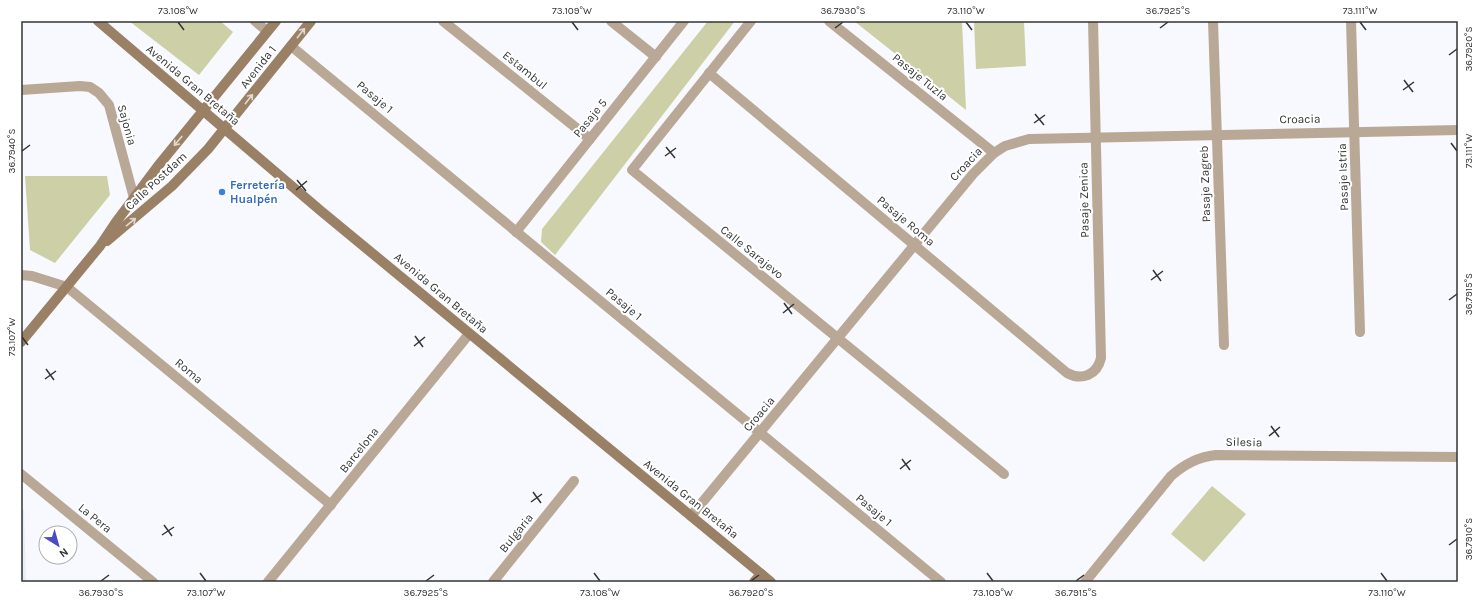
<svg xmlns="http://www.w3.org/2000/svg" width="1479" height="603" font-family="Karla,sans-serif">
<style>
.built{fill:#e7ecf8}
.green{fill:#cdd0a7}
.lines{fill:none;stroke-linecap:round;stroke-linejoin:round}
.street{stroke:#b9a896;stroke-width:10}
.secondary{stroke:#9a8166;stroke-width:10}
.oneway{stroke:#e1d9d1}
.ticks{fill:none;stroke:#333435;stroke-width:1.5}
.shop-dot{fill:#3f7fe0;stroke:#fff;stroke-width:1.5}
.labels{text-anchor:middle;dominant-baseline:central;stroke-width:4;stroke-linejoin:round;paint-order:stroke}
.street-label{font-size:12px;fill:#333435;stroke:#fff}
.shop-label{font-size:12px;font-weight:bold;fill:#366cbe;stroke:#fff;text-anchor:start}
.neatline{fill:none;stroke:#333435;stroke-width:1.5}
.ticks-label{font-size:10px;text-anchor:middle;fill:#333435}
</style>
<rect width="100%" height="100%" fill="#f7f9fe"/>
<path class="built" d="M21,508L24,510L26,582H21Z"/>
<g class="green">
<path d="M129,21H220L233,32L199,75Z"/>
<path d="M708,21H735L555,255L541,242L542,229Z"/>
<path d="M854,21H962L966,110Z"/>
<path d="M974,21H1024L1026,66L976,69Z"/>
<path d="M25,176H107L110,195L55,263L30,250Z"/>
<path d="M1212,486L1246,514L1204,562L1171,534Z"/>
</g>
<g class="lines">
<g class="street">
<path d="M255,21L267,31"/>
<path d="M443,21L590,139"/>
<path d="M611,21L656,57"/>
<path d="M751,21L632,170L1004,474"/>
<path d="M829,21L994,153"/>
<path d="M1213,21L1224,345"/>
<path d="M1351,21L1360,332"/>
<path d="M291,46L941,582"/>
<path d="M709,73L1067,373C1082,381 1097,375 1101,358L1093,21"/>
<path d="M21,90L80,86L90,87L99,93L109,105L134,198"/>
<path d="M516,232L684,21"/>
<path d="M21,275L32,276L67,287L331,505"/>
<path d="M21,474L153,582"/>
<path d="M691,516L973,174L994,153L1005,146L1029,139L1458,130"/>
<path d="M268,582L469,334"/>
<path d="M493,582L574,481"/>
<path d="M1085,582L1171,476C1185,464 1198,457 1216,455L1458,457"/>
</g>
<g class="secondary">
<path d="M98,21L321,211L771,582"/>
<path d="M107,241L172,186L208,149L311,21"/>
<path d="M21,342L100,246L116,222L158,166L276,21"/>
<path d="M754,582L761,574"/>
</g>
</g>
<defs><path id="oneway-shaft" d="M-6 0H5M1.5-3L5.5 0L1.5 3" fill="none" stroke-width="1.6" stroke-linecap="round" stroke-linejoin="round"/></defs>
<g class="oneway">
<use href="#oneway-shaft" transform="translate(301 33) rotate(-52)"/>
<use href="#oneway-shaft" transform="translate(249 99) rotate(-52)"/>
<use href="#oneway-shaft" transform="translate(178 141) rotate(130)"/>
<use href="#oneway-shaft" transform="translate(131 222) rotate(-39)"/>
</g>
<path class="ticks" d="M178,22L184,30M572,22L578,30M966,22L972,30M1360,22L1366,30M835,28L843,22M1160,28L1168,22M1449,55L1457,49M1404,80L1413,92M1403,90L1414,82M1035,114L1044,125M1034,123L1045,115M1451,143L1457,151M666,147L675,158M22,151L30,145M665,156L676,148M297,180L306,191M296,190L307,181M1153,270L1161,281M1151,280L1163,271M1449,300L1457,294M784,303L792,314M783,313L794,304M415,336L423,347M22,337L28,345M414,346L425,337M46,369L54,380M45,379L56,371M1271,426L1279,437M1269,436L1280,427M902,459L910,470M900,469L911,460M533,492L541,503M531,502L542,494M164,525L172,536M162,535L174,527M1449,545L1457,539M200,573L206,581M594,573L600,581M987,573L993,581M1381,573L1387,581M101,581L109,575M426,581L434,575M751,581L759,575M1076,581L1084,575"/>
<circle class="shop-dot" cx="222" cy="192" r="4"/>
<g class="labels">
<g class="street-label">
<text transform="translate(258 67) rotate(-52)">Avenida 1</text>
<text transform="translate(525 70) rotate(39)">Estambul</text>
<text transform="translate(920 77) rotate(39)">Pasaje Tuzla</text>
<text transform="translate(193 85) rotate(40)">Avenida Gran Bretaña</text>
<text transform="translate(375 97) rotate(40)">Pasaje 1</text>
<text transform="translate(590 118) rotate(-51)">Pasaje 5</text>
<text transform="translate(1300 119) rotate(-1)">Croacia</text>
<text transform="translate(127 125) rotate(74)">Sajonia</text>
<text transform="translate(966 164) rotate(-47)">Croacia</text>
<text transform="translate(1343 177) rotate(-92)">Pasaje Istria</text>
<text transform="translate(156 181) rotate(-43)">Calle Postdam</text>
<text transform="translate(1205 184) rotate(-92)">Pasaje Zagreb</text>
<text transform="translate(1084 200) rotate(-91)">Pasaje Zenica</text>
<text transform="translate(906 221) rotate(40)">Pasaje Roma</text>
<text transform="translate(752 252) rotate(39)">Calle Sarajevo</text>
<text transform="translate(441 293) rotate(40)">Avenida Gran Bretaña</text>
<text transform="translate(624 304) rotate(40)">Pasaje 1</text>
<text transform="translate(189 371) rotate(40)">Roma</text>
<text transform="translate(759 414) rotate(-50)">Croacia</text>
<text transform="translate(1244 442) rotate(1)">Silesia</text>
<text transform="translate(359 450) rotate(-51)">Barcelona</text>
<text transform="translate(691 499) rotate(39)">Avenida Gran Bretaña</text>
<text transform="translate(874 510) rotate(40)">Pasaje 1</text>
<text transform="translate(95 518) rotate(39)">La Pera</text>
<text transform="translate(516 533) rotate(-51)">Bulgaria</text>
</g>
<g class="shop-label">
<text x="230" y="185">Ferretería<tspan x="230" dy="14">Hualpén</tspan></text>
</g>
</g>
<rect width="1479" height="603" fill="none" stroke="#ffffff" stroke-width="44"/>
<g transform="translate(58 545) rotate(143)"><circle r="19" fill="#ffffff" stroke="#adaeae"/>
<path d="M0-3L7 15L0 10L-7 15Z" fill="#4a4dc2"/>
<text y="-6" font-size="11" font-weight="bold" text-anchor="middle" fill="#333435">N</text>
</g>
<rect x="22" y="22" width="1435" height="559" class="neatline"/>
<g class="ticks-label">
<text x="178" y="14">73.108°W</text>
<text x="572" y="14">73.109°W</text>
<text x="843" y="14">36.7930°S</text>
<text x="966" y="14">73.110°W</text>
<text x="1168" y="14">36.7925°S</text>
<text x="1360" y="14">73.111°W</text>
<text transform="translate(1468 49) rotate(-90)" y="4">36.7920°S</text>
<text transform="translate(1468 151) rotate(-90)" y="4">73.111°W</text>
<text transform="translate(11 151) rotate(-90)" y="4">36.7940°S</text>
<text transform="translate(1468 294) rotate(-90)" y="4">36.7915°S</text>
<text transform="translate(11 337) rotate(-90)" y="4">73.107°W</text>
<text transform="translate(1468 539) rotate(-90)" y="4">36.7910°S</text>
<text x="101" y="596">36.7930°S</text>
<text x="206" y="596">73.107°W</text>
<text x="426" y="596">36.7925°S</text>
<text x="600" y="596">73.108°W</text>
<text x="751" y="596">36.7920°S</text>
<text x="993" y="596">73.109°W</text>
<text x="1076" y="596">36.7915°S</text>
<text x="1387" y="596">73.110°W</text>
</g>
</svg>
